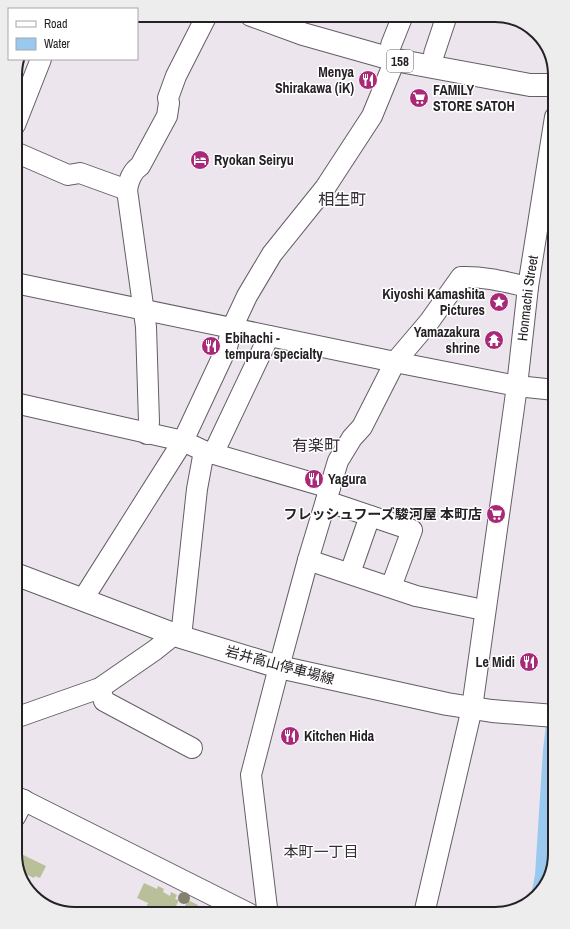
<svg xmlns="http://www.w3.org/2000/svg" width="570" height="929" font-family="'Archivo Narrow','Noto Sans JP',sans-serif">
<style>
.green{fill:#b9bf98}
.water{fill:#99c9ef}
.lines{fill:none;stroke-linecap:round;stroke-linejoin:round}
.minor-casing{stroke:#645d65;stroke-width:22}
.major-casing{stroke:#645d65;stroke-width:24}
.highway-casing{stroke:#645d65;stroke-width:24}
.minor{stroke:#fff;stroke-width:20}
.major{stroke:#fff;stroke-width:22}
.highway{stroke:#fff;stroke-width:22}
.tree{fill:#84826e}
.labels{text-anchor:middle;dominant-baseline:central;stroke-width:3;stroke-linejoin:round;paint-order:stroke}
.shield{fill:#fff;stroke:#666466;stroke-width:1}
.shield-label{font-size:13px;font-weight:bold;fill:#252125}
.poi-label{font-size:14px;font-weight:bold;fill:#252125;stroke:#fff;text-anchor:end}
.street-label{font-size:14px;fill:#252125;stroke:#fff}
.neighbourhood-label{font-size:15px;fill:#352e36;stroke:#fff}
.quarter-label{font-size:16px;fill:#352e36;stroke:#fff}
.rim{fill:none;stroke:#252125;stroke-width:2}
</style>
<rect width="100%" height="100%" fill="#ede5ee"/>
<g class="green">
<path d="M15,851L46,866L40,878L35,876L34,878L19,871Z"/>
<path d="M144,883L157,889L158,886L164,889L163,892L170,896L171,892L177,895L175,899L179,900L172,914H143L148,903L137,898Z"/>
<path d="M188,900L198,905L196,910L205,914H181Z"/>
</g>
<path class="water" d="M555,649V855L547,884L530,900L535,875L543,750Z"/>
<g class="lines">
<defs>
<g id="minor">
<path d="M391,45L403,15"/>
<path d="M434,54L447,15"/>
<path d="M15,125L41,59"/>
<path d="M15,152L68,175L80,173L127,190"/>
<path d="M15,283L395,362L517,386L555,390"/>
<path d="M15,403L183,441L204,451L330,488"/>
<path d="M147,434L149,422L146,327L127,190C128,182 132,171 140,166L167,116L169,103L168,98L176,76L207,15"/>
<path d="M213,454L269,336"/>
<path d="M326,501L412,530L391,587"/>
<path d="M308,560L416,596L474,608"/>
<path d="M350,573L370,516"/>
<path d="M83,599L183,441L227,347L232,328L247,296L272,254L325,188L372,116L395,60"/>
<path d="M181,637L197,489L204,451"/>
<path d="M100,688L104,701L192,748"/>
<path d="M15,718L100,688L155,650L175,634"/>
<path d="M15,796L250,914"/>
<path d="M15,817L24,800"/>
<path d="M267,914V908L251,775L279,667L308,560L338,461L352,438L362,427L395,362L429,322L461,277C484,276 506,282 528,287"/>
<path id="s1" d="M424,914L472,708L517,386L528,287L555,117"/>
</g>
<path id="major" d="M15,574L181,637L279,667L447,704L492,711L555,716"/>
<path id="highway" d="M251,15L303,34L395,60L530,85H555"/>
</defs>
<use href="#minor" class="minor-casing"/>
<use href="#major" class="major-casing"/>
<use href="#highway" class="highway-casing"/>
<use href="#minor" class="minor"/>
<use href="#major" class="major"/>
<use href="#highway" class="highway"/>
</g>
<circle class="tree" cx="184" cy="898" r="6"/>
<defs>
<symbol id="restaurant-disc" viewBox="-11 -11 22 22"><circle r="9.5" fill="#a82978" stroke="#fff"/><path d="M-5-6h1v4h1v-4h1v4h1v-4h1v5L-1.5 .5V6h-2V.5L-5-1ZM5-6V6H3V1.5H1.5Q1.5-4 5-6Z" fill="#fff"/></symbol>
<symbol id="supermarket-disc" viewBox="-11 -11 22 22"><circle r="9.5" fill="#a82978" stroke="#fff"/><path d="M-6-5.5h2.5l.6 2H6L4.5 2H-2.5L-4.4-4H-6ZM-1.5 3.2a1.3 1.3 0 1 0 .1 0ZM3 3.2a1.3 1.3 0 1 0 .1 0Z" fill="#fff"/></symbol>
<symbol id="hotel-disc" viewBox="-11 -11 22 22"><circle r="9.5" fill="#a82978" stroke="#fff"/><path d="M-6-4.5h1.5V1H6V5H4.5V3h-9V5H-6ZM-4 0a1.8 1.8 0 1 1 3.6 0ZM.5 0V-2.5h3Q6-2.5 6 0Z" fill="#fff"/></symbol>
<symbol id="sight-disc" viewBox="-11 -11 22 22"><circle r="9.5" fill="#a82978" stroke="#fff"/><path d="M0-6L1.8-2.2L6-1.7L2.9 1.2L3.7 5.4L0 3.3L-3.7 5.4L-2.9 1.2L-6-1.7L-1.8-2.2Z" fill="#fff"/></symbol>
<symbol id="temple-disc" viewBox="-11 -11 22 22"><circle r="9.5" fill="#a82978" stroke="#fff"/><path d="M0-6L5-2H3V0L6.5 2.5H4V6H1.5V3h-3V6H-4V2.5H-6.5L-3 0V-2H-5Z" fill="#fff"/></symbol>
</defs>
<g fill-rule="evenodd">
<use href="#restaurant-disc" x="357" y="69" width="22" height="22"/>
<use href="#supermarket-disc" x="408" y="87" width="22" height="22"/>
<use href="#hotel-disc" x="189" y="149" width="22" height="22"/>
<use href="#sight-disc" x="488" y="291" width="22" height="22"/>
<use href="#temple-disc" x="483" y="329" width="22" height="22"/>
<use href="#restaurant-disc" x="200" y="335" width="22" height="22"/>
<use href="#restaurant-disc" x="303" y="468" width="22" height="22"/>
<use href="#supermarket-disc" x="485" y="503" width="22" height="22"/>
<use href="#restaurant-disc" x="518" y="651" width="22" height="22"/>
<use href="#restaurant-disc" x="279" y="725" width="22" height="22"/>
</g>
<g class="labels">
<rect class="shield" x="387" y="50" width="26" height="22" rx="3"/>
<g class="shield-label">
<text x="400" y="61">158</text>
</g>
<g class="poi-label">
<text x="354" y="72">Menya<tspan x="354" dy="16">Shirakawa (iK)</tspan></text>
<text x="433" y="90" text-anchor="start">FAMILY<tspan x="433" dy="16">STORE SATOH</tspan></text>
<text x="214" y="160" text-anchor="start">Ryokan Seiryu</text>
<text x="485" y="294">Kiyoshi Kamashita<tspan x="485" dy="16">Pictures</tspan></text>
<text x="480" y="332">Yamazakura<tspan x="480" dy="16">shrine</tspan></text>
<text x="225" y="338" text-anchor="start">Ebihachi -<tspan x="225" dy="16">tempura specialty</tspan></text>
<text x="328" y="479" text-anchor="start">Yagura</text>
<text x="482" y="514">フレッシュフーズ駿河屋 本町店</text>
<text x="515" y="662">Le Midi</text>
<text x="304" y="736" text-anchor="start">Kitchen Hida</text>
</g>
<g class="street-label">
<text stroke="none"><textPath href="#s1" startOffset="625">Honmachi Street</textPath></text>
<text transform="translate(280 665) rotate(15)">岩井高山停車場線</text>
</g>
<g class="neighbourhood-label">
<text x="321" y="851">本町一丁目</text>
</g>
<g class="quarter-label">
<text x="342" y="199">相生町</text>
<text x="316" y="445">有楽町</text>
</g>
</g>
<path d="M0 0H570V929H0ZM75 22H495A53 53 0 0 1 548 75V854A53 53 0 0 1 495 907H75A53 53 0 0 1 22 854V75A53 53 0 0 1 75 22Z" fill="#eeedee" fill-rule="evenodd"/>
<path class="rim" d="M75 22H495A53 53 0 0 1 548 75V854A53 53 0 0 1 495 907H75A53 53 0 0 1 22 854V75A53 53 0 0 1 75 22Z"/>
<rect x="8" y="8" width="130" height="52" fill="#ffffff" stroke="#a8a6a8"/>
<rect x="16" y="21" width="20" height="6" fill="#ffffff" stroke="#a8a6a8"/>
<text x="44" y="28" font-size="12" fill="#252125">Road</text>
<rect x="16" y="38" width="20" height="12" fill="#99c9ef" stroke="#a8a6a8"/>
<text x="44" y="48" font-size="12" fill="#252125">Water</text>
</svg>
